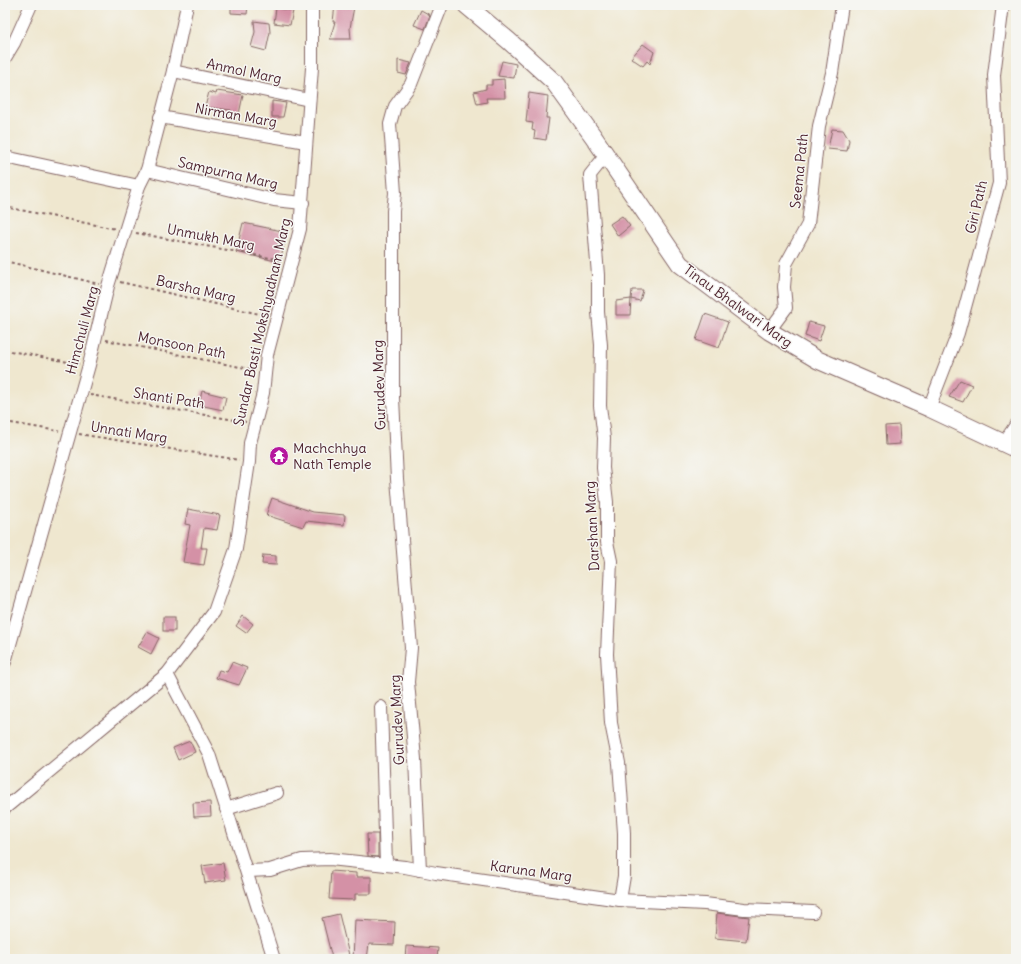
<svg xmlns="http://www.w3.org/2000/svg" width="1021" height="964" font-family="Delius,sans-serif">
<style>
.building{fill:#d491a6}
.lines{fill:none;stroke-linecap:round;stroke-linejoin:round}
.street-casing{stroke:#846564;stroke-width:14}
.secondary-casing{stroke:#846564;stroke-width:19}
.path{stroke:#846564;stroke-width:2;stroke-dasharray:3 3;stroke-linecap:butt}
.street{stroke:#fff;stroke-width:12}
.secondary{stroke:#fff;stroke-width:17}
.labels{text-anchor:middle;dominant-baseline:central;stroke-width:3;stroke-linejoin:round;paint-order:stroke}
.street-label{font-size:14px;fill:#4a1f2b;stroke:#f6f6f2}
.poi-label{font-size:14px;fill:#4a1f2b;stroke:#f6f6f2;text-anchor:start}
</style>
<rect width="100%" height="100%" fill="#f6f6f2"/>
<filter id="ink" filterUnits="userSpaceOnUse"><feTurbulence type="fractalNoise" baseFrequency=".025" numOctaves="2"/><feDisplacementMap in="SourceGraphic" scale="8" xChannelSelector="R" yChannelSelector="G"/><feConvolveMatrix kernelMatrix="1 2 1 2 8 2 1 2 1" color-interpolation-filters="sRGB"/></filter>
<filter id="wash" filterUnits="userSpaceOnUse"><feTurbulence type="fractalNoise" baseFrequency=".012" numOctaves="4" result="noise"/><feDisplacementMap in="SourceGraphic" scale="16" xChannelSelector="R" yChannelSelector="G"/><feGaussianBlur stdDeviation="0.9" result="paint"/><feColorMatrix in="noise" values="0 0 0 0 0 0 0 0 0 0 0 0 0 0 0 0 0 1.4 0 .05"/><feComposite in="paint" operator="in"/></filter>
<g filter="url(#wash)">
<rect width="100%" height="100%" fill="#efe7cf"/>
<g id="blocks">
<g class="building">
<path d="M231,5H248L247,14L231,13Z"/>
<path d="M335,5L354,7L350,28L351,39H330L335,22H333Z"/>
<path d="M276,8L293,11L290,25L274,23Z"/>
<path d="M421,10L430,15L425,29L414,25Z"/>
<path d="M254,21L269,23L270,32L266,51L251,47L255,32Z"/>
<path d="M643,44L654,52L650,64L647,61L643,66L631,58Z"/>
<path d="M398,60L411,63L406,75L398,73Z"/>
<path d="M502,61L516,64L514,78L498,76Z"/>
<path d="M504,79L505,98H486L487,102L477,104L474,92L486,89V85H492V80Z"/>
<path d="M217,91L243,95L239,114L231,113V110L205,107L209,92L216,94Z"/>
<path d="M529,93L548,96L546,118H549L546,140L534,138L535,131L532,130L533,123L526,122Z"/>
<path d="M272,101L286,103L283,117H272Z"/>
<path d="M832,129L843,130L849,140L847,151L828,149Z"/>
<path d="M622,216L630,226L618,236L610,224Z"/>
<path d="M243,223L287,232L280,262L236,252Z"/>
<path d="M632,290H643L640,301L631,299Z"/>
<path d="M631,299L630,315H616V301Z"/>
<path d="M705,314L728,322L719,348L696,340Z"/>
<path d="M809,322L824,326L819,341L805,336Z"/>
<path d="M960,380L972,385L963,402L949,397Z"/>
<path d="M202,391L226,397L223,410L199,405Z"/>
<path d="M899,425L900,444L886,445L885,426Z"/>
<path d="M272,498L313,512L345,515L344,525L306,521L303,527L266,515Z"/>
<path d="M188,509L220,515L217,530L204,528L201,548H207L204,565L183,562L190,525L185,524Z"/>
<path d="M263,555L276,556V565L262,564Z"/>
<path d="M243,616L253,624L246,633L236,626Z"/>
<rect x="163" y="617" width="12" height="14"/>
<path d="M147,632L159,638L151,654L138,647Z"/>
<path d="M232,662L247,668L239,685L216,678L219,670L227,672Z"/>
<path d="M190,741L195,752L178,760L173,748Z"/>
<path d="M210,802L211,816L194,817L193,803Z"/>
<path d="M367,834H378V857L368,856Z"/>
<path d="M223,863L226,880L205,883L202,866Z"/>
<path d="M331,871L356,873V877H371V894H355V900L329,899Z"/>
<path d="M717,913L749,917L746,941L715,938Z"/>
<path d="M339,914L349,955L332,958L322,918Z"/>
<path d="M355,920L395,922L394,945L369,944L367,959H353Z"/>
<path d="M406,946L438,948L437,959H405Z"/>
</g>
</g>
</g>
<g filter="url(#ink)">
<use href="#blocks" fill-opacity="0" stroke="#846564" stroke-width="1"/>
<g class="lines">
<defs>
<g id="street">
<path d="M5,58L14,43L31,5"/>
<path d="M173,71L309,100"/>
<path d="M160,117L306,142"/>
<path d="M606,155L590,175L598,275V312L601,345L600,406L604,438L603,468L607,502V542L611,561L607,654L611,723L619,763L624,833V876L620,900"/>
<path d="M5,157L139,186"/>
<path d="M147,170L274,200L303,203"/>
<path d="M769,331L786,308L784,287L786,264L808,224L819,126L832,73L842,5"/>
<path d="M929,408L958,333L999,183L994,75L1003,5"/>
<path d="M1003,444L1016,425"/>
<path d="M5,662L89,365L108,286L139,186L147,170L173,71L187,5"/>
<path d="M167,674L209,754L274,959"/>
<path d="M381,707L386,865"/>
<path d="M5,808L167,674L214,612L236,549L249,462L250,443L263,393L267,355L300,229L312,68V5"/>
<path d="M226,809L277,793"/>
<path d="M420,870L415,759L408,682L411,648L397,479L393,398V211L395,193L390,124L395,106L411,84L442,5"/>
<path d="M247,871L270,870L302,860L330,859L405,867L436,873L620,900L705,904L744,909L813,912"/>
</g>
<path id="secondary" d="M466,5L509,41L554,82L593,136L680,264L769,331L818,360L929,408L1016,449"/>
</defs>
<use href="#street" class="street-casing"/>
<use href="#secondary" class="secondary-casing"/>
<g class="path">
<path d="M5,207L116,229"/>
<path d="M136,233L281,260"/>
<path d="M5,261L99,284"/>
<path d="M120,282L268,316"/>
<path d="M106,340L255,370"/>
<path d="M5,350L79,364"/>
<path d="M90,395L246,422"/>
<path d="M5,422L59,431"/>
<path d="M79,434L239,460"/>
</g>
<use href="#street" class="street"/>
<use href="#secondary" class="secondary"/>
</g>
</g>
<defs>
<symbol id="temple-disc" viewBox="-11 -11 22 22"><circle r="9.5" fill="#b5179e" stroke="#f6f6f2"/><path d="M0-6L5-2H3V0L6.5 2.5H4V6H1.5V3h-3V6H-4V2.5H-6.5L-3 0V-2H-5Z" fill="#fff"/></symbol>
</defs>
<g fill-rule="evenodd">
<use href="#temple-disc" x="268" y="445" width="22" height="22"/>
</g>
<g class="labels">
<g class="street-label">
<text transform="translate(244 71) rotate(12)">Anmol Marg</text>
<text transform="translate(236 115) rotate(10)">Nirman Marg</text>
<text transform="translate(799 171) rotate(-84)">Seema Path</text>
<text transform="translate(228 173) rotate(13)">Sampurna Marg</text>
<text transform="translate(976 207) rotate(-77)">Giri Path</text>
<text transform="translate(211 237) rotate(11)">Unmukh Marg</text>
<text transform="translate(196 289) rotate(13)">Barsha Marg</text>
<text transform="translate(738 306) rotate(36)">Tinau Bhalwari Marg</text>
<text transform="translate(262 322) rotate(-77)">Sundar Basti Mokshyadham Marg</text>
<text transform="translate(82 330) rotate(-75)">Himchuli Marg</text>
<text transform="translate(182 345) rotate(11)">Monsoon Path</text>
<text transform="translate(379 385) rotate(-92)">Gurudev Marg</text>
<text transform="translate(169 398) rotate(9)">Shanti Path</text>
<text transform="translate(129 432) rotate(9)">Unnati Marg</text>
<text transform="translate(592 526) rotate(-93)">Darshan Marg</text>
<text transform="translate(397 720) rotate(-93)">Gurudev Marg</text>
<text transform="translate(531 871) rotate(8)">Karuna Marg</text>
</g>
<g class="poi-label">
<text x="293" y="448">Machchhya<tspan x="293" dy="16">Nath Temple</tspan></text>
</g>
</g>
<rect width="1021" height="964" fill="none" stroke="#f6f6f2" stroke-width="20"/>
</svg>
